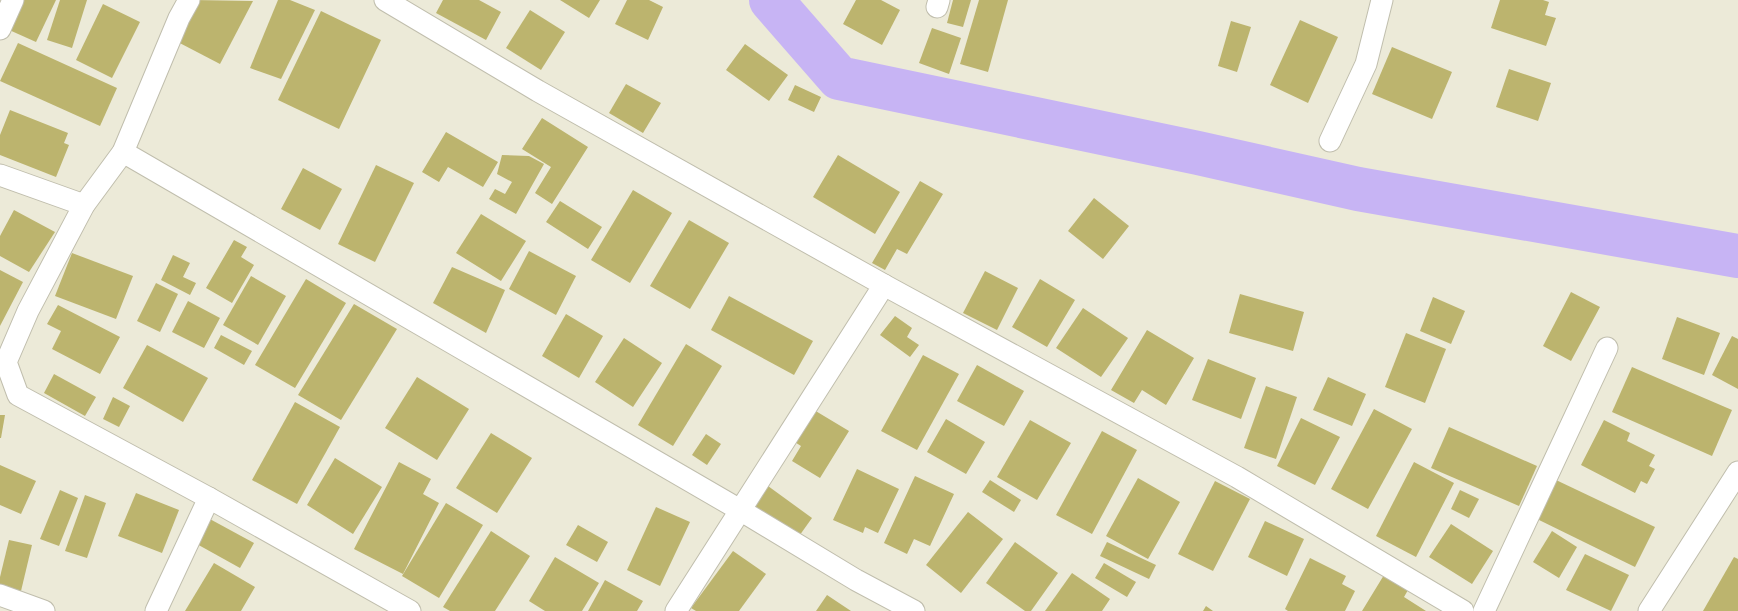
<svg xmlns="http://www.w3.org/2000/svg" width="1738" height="611" font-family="'Public Sans',sans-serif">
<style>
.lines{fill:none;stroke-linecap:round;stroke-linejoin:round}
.river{stroke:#c7b4f4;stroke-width:44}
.building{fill:#bcb46e}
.minor-casing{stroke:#c0bead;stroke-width:23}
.minor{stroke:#fff;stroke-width:21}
</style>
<rect width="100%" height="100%" fill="#ecead8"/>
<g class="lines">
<path class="river" d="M771,0L839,78L1198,153L1358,189L1738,256"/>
</g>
<g class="building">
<path d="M20,0H56L36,42L7,29Z"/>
<path d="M60,0H87L72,48L47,40Z"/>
<path d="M193,0L253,1L220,64L172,39Z"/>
<path d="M278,0H290L315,10L281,79L250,68Z"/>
<path d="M443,0H479L501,12L486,40L436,13Z"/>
<path d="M560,0H600L589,18Z"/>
<path d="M627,0H649L663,7L648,40L615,24Z"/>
<path d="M856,0H881L900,10L882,45L843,24Z"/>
<path d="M953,0H971L963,27L947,23Z"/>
<path d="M979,0H1008L988,72L960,64Z"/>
<path d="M1500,0H1543L1549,2L1545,15L1556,18L1546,46L1491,28Z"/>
<path d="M103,4L140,22L112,78L76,60Z"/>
<path d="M530,10L565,32L541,70L506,48Z"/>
<path d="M321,11L381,40L339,129L278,100Z"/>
<path d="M1300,20L1338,37L1308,103L1270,85Z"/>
<path d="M1231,21L1251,27L1237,72L1218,66Z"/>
<path d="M932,28L961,38L949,74L919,63Z"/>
<path d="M18,43L117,88L100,126L0,81Z"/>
<path d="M745,44L788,75L769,101L726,70Z"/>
<path d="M1392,47L1452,72L1432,119L1372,94Z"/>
<path d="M1509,69L1551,83L1538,121L1496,107Z"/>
<path d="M626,84L661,103L643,133L609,113Z"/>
<path d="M795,85L821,97L814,112L788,100Z"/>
<path d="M10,110L68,133L64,143L69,145L56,177L0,155V135Z"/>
<path d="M542,118L588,147L552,204L535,193L551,167L522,149Z"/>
<path d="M446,132L498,162L483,187L448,167L439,182L422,172Z"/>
<path d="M502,155L529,156L544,164L516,214L489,199L495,189L505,194L512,182L497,174Z"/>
<path d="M838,155L900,192L875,234L813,197Z"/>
<path d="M376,165L414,183L375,262L338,244Z"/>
<path d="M303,168L342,189L320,230L281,209Z"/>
<path d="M920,181L943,194L907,254L897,249L885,270L872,263Z"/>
<path d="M633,190L672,213L630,283L591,260Z"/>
<path d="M1094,198L1129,226L1103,259L1068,231Z"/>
<path d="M560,201L602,227L588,249L546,222Z"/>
<path d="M14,210L55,232L29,272L0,256V236Z"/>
<path d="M481,214L526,241L501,281L456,253Z"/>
<path d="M689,220L729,243L690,309L650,286Z"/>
<path d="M234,240L247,247L241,257L254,265L232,303L206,288Z"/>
<path d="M529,251L576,276L556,315L509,289Z"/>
<path d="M72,253L133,276L116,319L55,296Z"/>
<path d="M173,255L190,263L183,277L196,283L190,295L161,280Z"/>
<path d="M452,267L505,290L486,333L433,303Z"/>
<path d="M0,270L23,282L0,326Z"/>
<path d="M985,271L1018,288L997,330L963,313Z"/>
<path d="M251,276L286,296L258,345L223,325Z"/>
<path d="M306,279L346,303L295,388L255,365Z"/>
<path d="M1040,279L1075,300L1047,347L1012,327Z"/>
<path d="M156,283L178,294L160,332L137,321Z"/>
<path d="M1571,292L1600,307L1571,361L1543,346Z"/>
<path d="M1240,294L1304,312L1293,351L1229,333Z"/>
<path d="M729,296L813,341L794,375L711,330Z"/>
<path d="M1433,297L1465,311L1451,344L1420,331Z"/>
<path d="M188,301L220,318L204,348L172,332Z"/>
<path d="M354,304L397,329L341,420L298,395Z"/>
<path d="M58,305L120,337L100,374L52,349L61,331L47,324Z"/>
<path d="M1083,308L1128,338L1101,377L1056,348Z"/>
<path d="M566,314L603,336L579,378L542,356Z"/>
<path d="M895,316L912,328L907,337L919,345L910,357L880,335Z"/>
<path d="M1677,317L1720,333L1704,375L1662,359Z"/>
<path d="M1147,330L1194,358L1166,405L1142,390L1134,403L1111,390Z"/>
<path d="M1406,333L1446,349L1425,403L1385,387Z"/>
<path d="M221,335L252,351L244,365L214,348Z"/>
<path d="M1732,336L1738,339V389L1712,375Z"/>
<path d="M624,338L662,363L633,407L595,382Z"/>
<path d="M686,344L722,366L673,446L638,425Z"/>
<path d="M147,345L208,378L183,422L123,388Z"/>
<path d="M923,355L959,374L917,450L881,431Z"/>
<path d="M1208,359L1256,378L1241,419L1192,400Z"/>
<path d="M977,365L1024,391L1004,426L957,401Z"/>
<path d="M1632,367L1732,410L1712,456L1612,412Z"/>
<path d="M54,374L96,397L85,416L44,393Z"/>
<path d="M417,377L469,409L437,460L385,428Z"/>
<path d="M1328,377L1366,394L1352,426L1313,410Z"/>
<path d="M1266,386L1297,397L1276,459L1244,448Z"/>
<path d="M113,397L130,406L119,427L103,419Z"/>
<path d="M295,402L340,427L297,504L252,480Z"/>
<path d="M809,407L849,431L820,478L792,461L801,446L790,439Z"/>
<path d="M1374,409L1412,429L1368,509L1331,489Z"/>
<path d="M0,415H5L1,438H0Z"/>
<path d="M1301,418L1340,437L1315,485L1277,466Z"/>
<path d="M946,419L985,442L966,474L927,452Z"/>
<path d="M1030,420L1071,443L1037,500L997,477Z"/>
<path d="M1604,420L1630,433L1627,441L1655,455L1649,466L1655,469L1647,484L1641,481L1635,493L1581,465Z"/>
<path d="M1449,427L1537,466L1519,506L1431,468Z"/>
<path d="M1102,431L1137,450L1092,534L1056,515Z"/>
<path d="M491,433L532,458L497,513L456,488Z"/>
<path d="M706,434L721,444L707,465L692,455Z"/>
<path d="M335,458L382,487L353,534L307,505Z"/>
<path d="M399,462L431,479L423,494L439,503L403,574L354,549Z"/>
<path d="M1414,462L1454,483L1416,557L1376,536Z"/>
<path d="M0,465L36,481L21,514L0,505Z"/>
<path d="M857,469L899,489L878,533L865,527L863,533L833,520Z"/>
<path d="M915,476L954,494L930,546L914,539L907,554L884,543Z"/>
<path d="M1138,478L1180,502L1148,559L1106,536Z"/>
<path d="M990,480L1021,500L1014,512L982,492Z"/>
<path d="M1556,480L1655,527L1635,567L1537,519Z"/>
<path d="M1215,481L1250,499L1213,571L1178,554Z"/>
<path d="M768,486L812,518L797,539L752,508Z"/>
<path d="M60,490L78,498L59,546L40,539Z"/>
<path d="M1460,490L1479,499L1469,518L1451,509Z"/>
<path d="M136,493L179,510L162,553L118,536Z"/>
<path d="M85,495L106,503L87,558L65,551Z"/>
<path d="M446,503L483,525L439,598L402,576Z"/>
<path d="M656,507L690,522L660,586L627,570Z"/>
<path d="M968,512L1003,539L961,593L926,565Z"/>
<path d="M208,518L254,543L240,568L195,543Z"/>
<path d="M1265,521L1304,539L1287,576L1248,557Z"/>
<path d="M1451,524L1493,551L1472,584L1429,557Z"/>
<path d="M578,525L608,542L597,562L566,545Z"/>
<path d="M491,531L530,556L495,611H450L443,607Z"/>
<path d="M1552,531L1577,547L1559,578L1533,562Z"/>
<path d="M9,540L32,545L21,591L0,586V577Z"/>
<path d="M1015,542L1058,573L1031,611H1025L986,583Z"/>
<path d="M1107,542L1156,565L1149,579L1100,556Z"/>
<path d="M733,551L766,574L739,611H696L691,608Z"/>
<path d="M1585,554L1629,575L1611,611L1566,590Z"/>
<path d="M555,557L599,583L582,611H545L529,601Z"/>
<path d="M1734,557L1738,559V611H1703Z"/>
<path d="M1310,558L1346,576L1342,584L1355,591L1345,611H1288L1285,609Z"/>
<path d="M214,563L255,587L241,611H185Z"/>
<path d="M1104,563L1136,582L1127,597L1095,578Z"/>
<path d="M1072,573L1110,599L1102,611H1045Z"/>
<path d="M1384,575L1408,590L1404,597L1426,611H1362Z"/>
<path d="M605,580L643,601L637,611H588Z"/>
<path d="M827,595L851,611H816Z"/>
<path d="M1206,606L1213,611H1203Z"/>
</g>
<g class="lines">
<defs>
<g id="minor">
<path d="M189,0L179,18L123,152L84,205L28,311L6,362L18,395L209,498L410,611"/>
<path d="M385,0L538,91L884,285L676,611"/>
<path d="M937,7L939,0"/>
<path d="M0,29L13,0"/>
<path d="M1330,141L1366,64L1382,0"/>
<path d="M123,152L740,510L856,580L914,611"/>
<path d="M0,175L84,205"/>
<path d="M884,285L1237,477L1463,611"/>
<path d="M0,595L44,611"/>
<path d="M156,611L209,498"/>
<path d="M1484,611L1607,348"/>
<path d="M1649,611L1738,472"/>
</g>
</defs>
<use href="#minor" class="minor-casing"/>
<use href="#minor" class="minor"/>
</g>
</svg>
